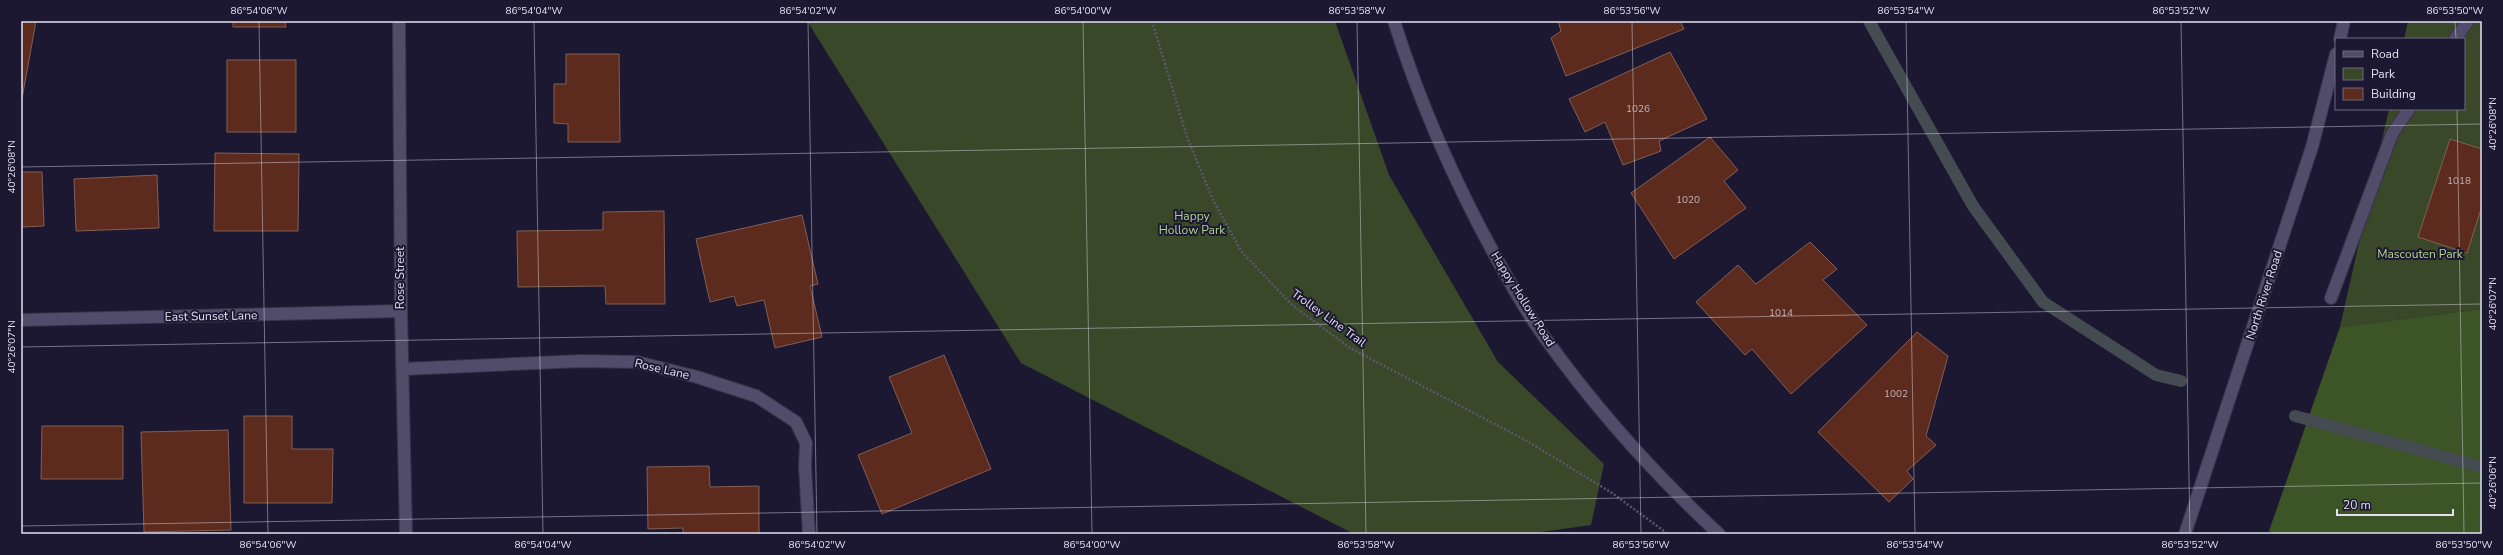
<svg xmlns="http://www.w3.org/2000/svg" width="2503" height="555" font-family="'Nunito Sans',sans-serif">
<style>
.green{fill:#384829}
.forest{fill:#3d5426}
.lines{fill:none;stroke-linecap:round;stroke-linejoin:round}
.stream{stroke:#444b51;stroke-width:12}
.building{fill:#5c2b1e;stroke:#825f55}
.service-casing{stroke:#383348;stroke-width:14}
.minor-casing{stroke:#383348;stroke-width:14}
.secondary-casing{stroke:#383348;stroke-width:14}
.path{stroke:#5b566d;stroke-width:2.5;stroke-dasharray:2 2;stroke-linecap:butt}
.service{stroke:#514c6a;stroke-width:12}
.minor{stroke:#514c6a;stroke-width:12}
.secondary{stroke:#514c6a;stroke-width:12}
.ticks{fill:none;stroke:#e1dff1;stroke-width:1;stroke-opacity:0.45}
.labels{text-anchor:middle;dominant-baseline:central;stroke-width:4;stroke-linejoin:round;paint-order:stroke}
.number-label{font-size:10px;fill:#c0b2bc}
.park-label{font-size:12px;fill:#afd58c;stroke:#1d1831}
.street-label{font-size:12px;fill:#e1dff1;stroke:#1d1831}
.neatline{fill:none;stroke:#e1dff1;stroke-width:1.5}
.ticks-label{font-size:10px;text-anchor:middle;fill:#e1dff1}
</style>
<rect width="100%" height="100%" fill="#1d1831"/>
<g class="green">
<path d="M807,21H1335L1389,175L1498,362L1604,464L1591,525L1527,534H1354L1021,363Z"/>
<path d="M2408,21H2482V309L2340,327L2389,109H2464V39H2404Z"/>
</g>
<path class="forest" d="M2482,309V534H2273L2269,531L2340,327Z"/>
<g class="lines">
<g class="stream">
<path d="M1869,21L1973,206L2043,302L2156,375L2181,381"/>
<path d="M2295,416L2482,467"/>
</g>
</g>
<g class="building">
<path d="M21,21H36L21,104Z"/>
<path d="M233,21H285L286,27H233Z"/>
<path d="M1558,21H1680L1684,29L1566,76L1551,38L1561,31Z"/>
<path d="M1670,52L1707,119L1659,141L1661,151L1623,165L1605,122L1585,132L1569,99Z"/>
<path d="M566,54H619L620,142H568V124L554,123V84H566Z"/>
<rect x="227" y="60" width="69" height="72"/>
<path d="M1710,137L1738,170L1724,181L1746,208L1674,259L1631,193Z"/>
<path d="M2450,139L2482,149V213L2480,212L2467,253L2418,237Z"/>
<path d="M215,153L299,154L298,231H214Z"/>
<path d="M21,172H42L44,226L21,227Z"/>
<path d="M157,175L159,228L76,231L74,179Z"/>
<path d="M664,211L665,304H606L605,286L518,287L517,231L603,230V212Z"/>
<path d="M802,215L818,284L810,286L822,337L775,348L764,300L737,306L734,296L710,302L696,239Z"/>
<path d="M1810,242L1837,269L1823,280L1867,325L1791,394L1752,349L1745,355L1696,302L1738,265L1756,284Z"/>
<path d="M1917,332L1948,356L1926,436L1936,445L1907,471L1913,479L1889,502L1818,432Z"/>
<path d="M944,355L991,469L882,514L858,455L912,433L889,377Z"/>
<path d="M244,416H292V449H333L332,503H244Z"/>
<path d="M42,426H123V479H41Z"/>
<path d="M228,430L231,530L144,532L141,432Z"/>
<path d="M709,466L710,487L759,486V534H683V528L648,529L647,467Z"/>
</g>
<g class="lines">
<defs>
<g id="service">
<path d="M2455,39L2468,21"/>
<path d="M2331,298L2392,134L2409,109"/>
<path d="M403,369L581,361L637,362L697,377L756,396L796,422L806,443L805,467L809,534"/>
</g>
<g id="minor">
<path d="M399,21L401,311L406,534"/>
<path d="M21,320L401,311"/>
</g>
<g id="secondary">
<path d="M1394,21C1420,104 1456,185 1498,261C1512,286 1526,312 1543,335C1593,405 1655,475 1719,534"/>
<path d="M2340,39L2344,21"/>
<path d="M2185,534L2312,147L2336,54"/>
</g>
</defs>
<use href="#service" class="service-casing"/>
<use href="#minor" class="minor-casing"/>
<use href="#secondary" class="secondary-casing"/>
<path class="path" d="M1152,21L1187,137L1212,198L1241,251L1292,305L1350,348L1527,441L1612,493L1668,534"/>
<use href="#service" class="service"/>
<use href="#minor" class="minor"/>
<use href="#secondary" class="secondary"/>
</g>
<path class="ticks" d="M259,21L268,534M534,21L543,534M808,21L817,534M1083,21L1092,534M1357,21L1366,534M1632,21L1641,534M1906,21L1915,534M2181,21L2190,534M2455,21L2456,39M2457,109L2464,534M21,167L2482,124M21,347L2482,304M21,526L2482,483"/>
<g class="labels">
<g class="number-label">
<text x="1638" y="109">1026</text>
<text x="2459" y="181">1018</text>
<text x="1688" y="200">1020</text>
<text x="1781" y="313">1014</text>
<text x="1896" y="394">1002</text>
</g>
<g class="park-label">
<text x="1192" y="216">Happy<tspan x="1192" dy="14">Hollow Park</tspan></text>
<text x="2420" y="254">Mascouten Park</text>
</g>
<g class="street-label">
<text transform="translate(400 278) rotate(-90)">Rose Street</text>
<text transform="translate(2264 295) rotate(-72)">North River Road</text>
<text transform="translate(1523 299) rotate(58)">Happy Hollow Road</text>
<text transform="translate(211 316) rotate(-1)">East Sunset Lane</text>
<text transform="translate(1329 318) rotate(36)">Trolley Line Trail</text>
<text transform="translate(662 369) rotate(13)">Rose Lane</text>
</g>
</g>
<rect width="2503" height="555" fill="none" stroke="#1d1831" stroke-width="44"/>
<rect x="2335" y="38" width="130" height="72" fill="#1d1831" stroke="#6b687e"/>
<rect x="2343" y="51" width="20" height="6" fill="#514c6a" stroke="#6b687e"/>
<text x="2371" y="58" font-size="12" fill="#e1dff1">Road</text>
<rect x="2343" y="68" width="20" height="12" fill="#384829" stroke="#6b687e"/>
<text x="2371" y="78" font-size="12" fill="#e1dff1">Park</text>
<rect x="2343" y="88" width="20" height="12" fill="#5c2b1e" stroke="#6b687e"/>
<text x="2371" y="98" font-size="12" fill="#e1dff1">Building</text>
<path d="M2337 509v6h116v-6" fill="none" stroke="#e1dff1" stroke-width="2"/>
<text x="2343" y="509" font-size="12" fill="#e1dff1" stroke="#1d1831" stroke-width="3" paint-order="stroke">20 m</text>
<rect x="22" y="22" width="2459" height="511" class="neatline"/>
<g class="ticks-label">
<text x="259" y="14">86°54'06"W</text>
<text x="534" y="14">86°54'04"W</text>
<text x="808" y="14">86°54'02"W</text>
<text x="1083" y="14">86°54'00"W</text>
<text x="1357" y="14">86°53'58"W</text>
<text x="1632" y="14">86°53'56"W</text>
<text x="1906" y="14">86°53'54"W</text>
<text x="2181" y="14">86°53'52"W</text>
<text x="2455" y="14">86°53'50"W</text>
<text transform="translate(2492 124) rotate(-90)" y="4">40°26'08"N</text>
<text transform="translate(11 167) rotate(-90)" y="4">40°26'08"N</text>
<text transform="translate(2492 304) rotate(-90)" y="4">40°26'07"N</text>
<text transform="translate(11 347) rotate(-90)" y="4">40°26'07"N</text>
<text transform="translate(2492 483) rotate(-90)" y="4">40°26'06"N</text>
<text x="268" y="548">86°54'06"W</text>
<text x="543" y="548">86°54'04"W</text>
<text x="817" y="548">86°54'02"W</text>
<text x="1092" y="548">86°54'00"W</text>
<text x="1366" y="548">86°53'58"W</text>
<text x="1641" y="548">86°53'56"W</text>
<text x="1915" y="548">86°53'54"W</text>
<text x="2190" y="548">86°53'52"W</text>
<text x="2464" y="548">86°53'50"W</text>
</g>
</svg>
